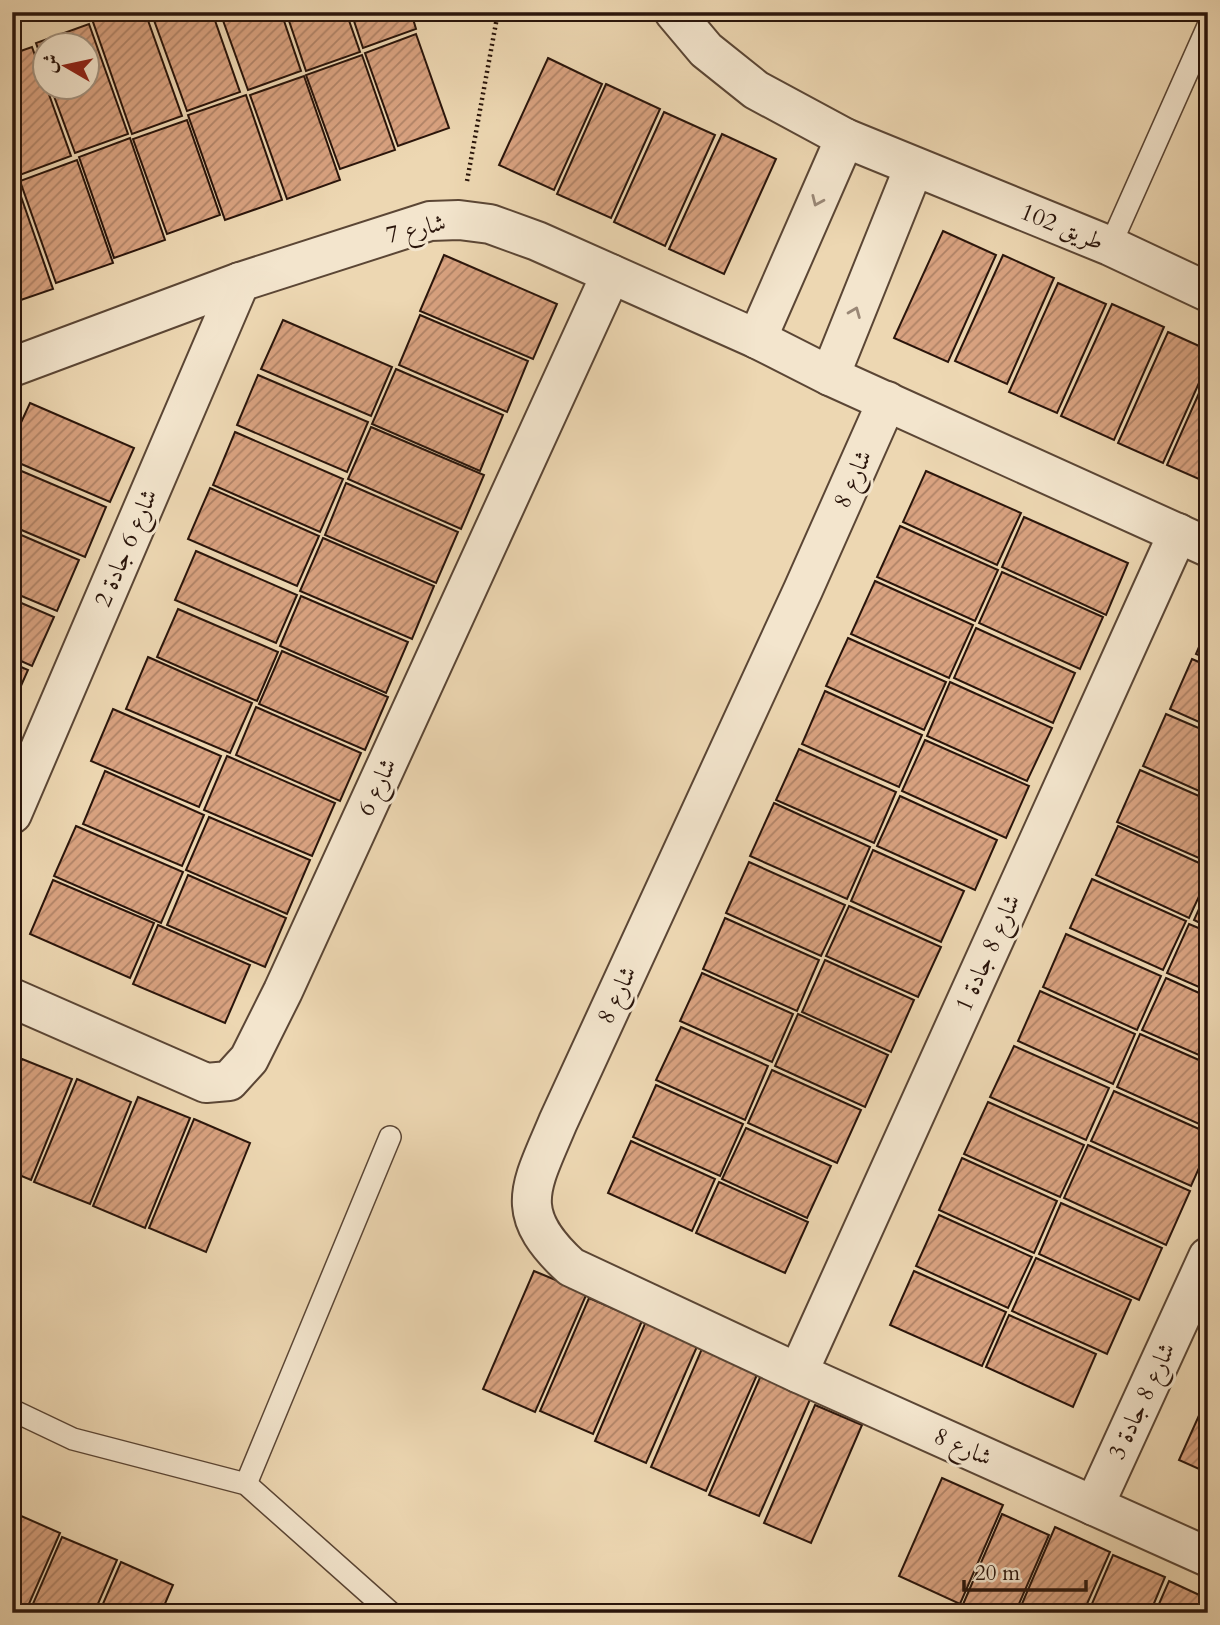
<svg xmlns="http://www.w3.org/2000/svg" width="1220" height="1625" font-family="Cardo,Amiri,serif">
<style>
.building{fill:url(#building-hatch);stroke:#2a150b;stroke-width:2}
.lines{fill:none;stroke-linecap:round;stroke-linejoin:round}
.lane-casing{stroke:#5b4635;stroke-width:24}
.street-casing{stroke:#5b4635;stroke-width:42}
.path{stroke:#2a150b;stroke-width:4.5;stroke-dasharray:2 3.5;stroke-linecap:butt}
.lane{stroke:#f3e5cd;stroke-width:21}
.street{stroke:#f3e5cd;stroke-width:38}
.oneway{stroke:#998776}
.labels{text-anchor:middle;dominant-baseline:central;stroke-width:6;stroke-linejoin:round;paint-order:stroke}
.street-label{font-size:24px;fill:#2a150b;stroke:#f3e5cd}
</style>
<defs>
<pattern id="building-hatch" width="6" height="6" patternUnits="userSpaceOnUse" patternTransform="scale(1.75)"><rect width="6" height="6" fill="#d9a280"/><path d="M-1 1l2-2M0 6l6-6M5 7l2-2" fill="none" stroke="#b08367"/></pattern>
</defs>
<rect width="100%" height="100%" fill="#edd7b2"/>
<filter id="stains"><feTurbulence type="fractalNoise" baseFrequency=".00286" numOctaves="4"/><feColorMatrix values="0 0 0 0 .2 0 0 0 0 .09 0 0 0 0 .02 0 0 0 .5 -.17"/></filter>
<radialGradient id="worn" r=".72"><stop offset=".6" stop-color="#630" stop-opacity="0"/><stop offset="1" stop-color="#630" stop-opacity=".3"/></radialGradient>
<g class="building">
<path d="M111,12H145L182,116L132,134L92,19Z"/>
<path d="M151,12H212L240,92L187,111Z"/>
<path d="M220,12H281L301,71L248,90Z"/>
<path d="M286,12H346L360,52L306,71Z"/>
<path d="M351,12H411L416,29L363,48Z"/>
<path d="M89,24L128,134L75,153L51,88H88V46H46V71L36,43Z"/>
<path d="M416,34L449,128L398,146L365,53Z"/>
<path d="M32,47L71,156L17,176L12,163V54Z"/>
<path d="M362,55L395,150L340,169L306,75Z"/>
<path d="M548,58L602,84L554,190L499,165Z"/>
<path d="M304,76L340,180L287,199L250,95Z"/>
<path d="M606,84L660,109L611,218L557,194Z"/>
<path d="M246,95L282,200L225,220L188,115Z"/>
<path d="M664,112L715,135L665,246L614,222Z"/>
<path d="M187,120L220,215L167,234L133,139Z"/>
<path d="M722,134L776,159L724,274L669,249Z"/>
<path d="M130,138L165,240L114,258L79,157Z"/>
<path d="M77,160L113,263L56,283L20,181Z"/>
<path d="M16,182L53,289L12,303V184Z"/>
<path d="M943,231L996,255L948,362L894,338Z"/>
<path d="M444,255L557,304L533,359L420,311Z"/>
<path d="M1003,255L1054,278L1007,384L955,361Z"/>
<path d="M1058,283L1106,304L1057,413L1009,392Z"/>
<path d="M1112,304L1164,327L1114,440L1061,416Z"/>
<path d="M420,315L528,361L507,412L399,365Z"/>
<path d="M283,320L392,367L371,416L261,369Z"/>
<path d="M1168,332L1208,350V363L1163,463L1118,443Z"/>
<path d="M396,369L503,415L480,471L372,424Z"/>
<path d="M1208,373V483L1167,465Z"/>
<path d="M258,375L368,422L347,472L237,425Z"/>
<path d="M30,403L134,448L110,502L12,460V442Z"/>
<path d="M371,427L484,475L461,529L348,479Z"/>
<path d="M235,432L343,479L320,532L213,485Z"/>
<path d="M12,467L106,507L85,557L12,526Z"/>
<path d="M926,471L1021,513L997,565L903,522Z"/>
<path d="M346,483L458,532L436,583L325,535Z"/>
<path d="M210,488L319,536L297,586L188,539Z"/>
<path d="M1024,517L1128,563L1106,615L1002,567Z"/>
<path d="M900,526L998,570L975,621L877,577Z"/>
<path d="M12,531L79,560L57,611L12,592Z"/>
<path d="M323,538L434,586L412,639L300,591Z"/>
<path d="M196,551L297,595L276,643L175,600Z"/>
<path d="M1002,572L1103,617L1080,669L979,623Z"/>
<path d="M875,581L973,625L949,678L851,634Z"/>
<path d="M301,596L408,642L386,693L280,646Z"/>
<path d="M12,599L54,617L32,666L12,657Z"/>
<path d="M178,609L278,652L257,701L157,657Z"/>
<path d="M1208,626V659L1196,654Z"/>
<path d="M976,628L1075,673L1053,723L954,678Z"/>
<path d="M848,638L946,682L924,730L826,686Z"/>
<path d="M282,651L388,697L365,750L259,704Z"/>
<path d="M148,657L252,703L230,753L126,709Z"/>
<path d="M1192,659L1208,666V726L1170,709Z"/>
<path d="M12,663L28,670L12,706Z"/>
<path d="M950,682L1052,728L1027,781L927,736Z"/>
<path d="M825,691L922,735L899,787L802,744Z"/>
<path d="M256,707L361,753L340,801L236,755Z"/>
<path d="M113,709L221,756L199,807L91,761Z"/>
<path d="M1166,714L1208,732V795L1143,766Z"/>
<path d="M925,740L1029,786L1006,838L902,791Z"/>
<path d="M799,749L896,792L874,843L776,800Z"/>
<path d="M227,756L335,803L312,856L204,810Z"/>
<path d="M1140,770L1208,800V862L1117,822Z"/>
<path d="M105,771L204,815L182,866L83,824Z"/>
<path d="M900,796L997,840L975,890L877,846Z"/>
<path d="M774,803L870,847L847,899L750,856Z"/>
<path d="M209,817L310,860L287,914L186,870Z"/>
<path d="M76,826L183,872L161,923L54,876Z"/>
<path d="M1118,826L1208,867V877L1189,918L1096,875Z"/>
<path d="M873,850L964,891L941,942L851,901Z"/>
<path d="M749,862L845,905L821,956L726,913Z"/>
<path d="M188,875L286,918L265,967L167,925Z"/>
<path d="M1092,879L1186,921L1163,970L1070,928Z"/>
<path d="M53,880L154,923L130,978L30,934Z"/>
<path d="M1208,889V927L1194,920Z"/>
<path d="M849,906L941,947L918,997L826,956Z"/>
<path d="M725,918L819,960L797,1011L703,969Z"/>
<path d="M1189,924L1208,932V991L1167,973Z"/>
<path d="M158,925L250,965L225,1023L133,984Z"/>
<path d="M1066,934L1161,976L1137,1030L1043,987Z"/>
<path d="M825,960L914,1000L891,1052L802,1012Z"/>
<path d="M702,973L793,1014L772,1062L680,1021Z"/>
<path d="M1166,978L1208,997V1059L1142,1030Z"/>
<path d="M1040,991L1135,1034L1113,1084L1018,1041Z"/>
<path d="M798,1014L888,1055L865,1107L775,1066Z"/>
<path d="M681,1027L768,1066L745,1120L656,1080Z"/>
<path d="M1140,1034L1208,1064V1128L1117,1087Z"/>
<path d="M1014,1046L1109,1088L1086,1140L990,1097Z"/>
<path d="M22,1059L72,1079L31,1180L12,1172V1081Z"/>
<path d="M772,1070L861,1110L837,1163L748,1123Z"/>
<path d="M77,1079L131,1102L90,1204L34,1182Z"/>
<path d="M656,1085L743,1124L720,1176L633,1137Z"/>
<path d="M1114,1091L1208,1133V1148L1191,1186L1091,1141Z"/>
<path d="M138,1097L190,1118L145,1228L93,1206Z"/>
<path d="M988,1102L1084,1145L1060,1197L964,1154Z"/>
<path d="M194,1119L250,1143L206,1252L149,1228Z"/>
<path d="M746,1128L831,1166L807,1218L722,1179Z"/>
<path d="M631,1141L715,1179L692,1231L608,1193Z"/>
<path d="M1088,1145L1190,1191L1166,1245L1064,1198Z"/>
<path d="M962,1158L1057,1201L1034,1253L939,1210Z"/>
<path d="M719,1182L808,1222L785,1273L696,1233Z"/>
<path d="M1061,1203L1162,1248L1139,1300L1039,1254Z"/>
<path d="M939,1215L1032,1257L1008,1308L916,1266Z"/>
<path d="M1036,1258L1131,1300L1107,1354L1012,1311Z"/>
<path d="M534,1271L587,1293L535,1412L483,1389Z"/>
<path d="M914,1271L1006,1312L982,1366L890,1325Z"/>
<path d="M589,1298L642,1321L593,1434L540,1411Z"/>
<path d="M1009,1315L1096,1354L1073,1407L986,1367Z"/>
<path d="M647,1319L699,1342L646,1463L595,1441Z"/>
<path d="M704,1344L760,1368L706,1491L651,1467Z"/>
<path d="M762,1373L812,1395L759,1516L709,1495Z"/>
<path d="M1205,1402L1208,1403V1473L1179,1460Z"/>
<path d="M815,1405L862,1425L811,1543L764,1523Z"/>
<path d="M942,1478L1003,1505L960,1604L899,1576Z"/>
<path d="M12,1512L60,1533L25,1613H12Z"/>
<path d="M1002,1514L1049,1535L1015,1613H971L961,1609Z"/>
<path d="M1055,1527L1110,1552L1083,1613H1018Z"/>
<path d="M62,1537L117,1560L94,1613H29Z"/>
<path d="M1113,1555L1165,1577L1150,1613H1088Z"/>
<path d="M121,1562L173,1585L161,1613H99Z"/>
<path d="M1169,1581L1208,1599V1613H1155Z"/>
</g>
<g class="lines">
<defs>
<g id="lane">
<path d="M1110,246L1208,26"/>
<path d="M12,1410L73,1439L246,1484L391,1613"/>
<path d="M246,1484L390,1137"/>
</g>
<g id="street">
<path d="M674,12L706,50L756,90L845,138L1110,246L1208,292"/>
<path d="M757,339L845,138"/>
<path d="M12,367L240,282L430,221L459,220L490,224L537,241L757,339L830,376L1208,547"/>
<path d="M830,376L914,167"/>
<path d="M887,401L803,590L558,1122C531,1187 511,1212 571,1267L798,1373L1208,1557"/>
<path d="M12,814L240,282"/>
<path d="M12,998L206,1083L229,1081L249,1059L283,991L611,274"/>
<path d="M798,1373L1178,533"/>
<path d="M1094,1506L1208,1257"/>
</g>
</defs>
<use href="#lane" class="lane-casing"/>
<use href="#street" class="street-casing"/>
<path class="path" d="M467,181L498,12"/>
<use href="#lane" class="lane"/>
<use href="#street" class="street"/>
</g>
<defs><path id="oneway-chevron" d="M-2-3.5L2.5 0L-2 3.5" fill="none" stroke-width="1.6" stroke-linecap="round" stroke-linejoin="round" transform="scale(1.75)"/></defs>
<g class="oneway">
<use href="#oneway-chevron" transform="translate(817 201) rotate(114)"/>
<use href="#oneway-chevron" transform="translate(855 312) rotate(-68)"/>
</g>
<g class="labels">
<g class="street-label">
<text transform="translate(1062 227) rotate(22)">طريق 102</text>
<text transform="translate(416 229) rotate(-13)">شارع 7</text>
<text transform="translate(853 479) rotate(-66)">شارع 8</text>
<text transform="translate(126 548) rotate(-67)">شارع 6 جادة 2</text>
<text transform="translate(377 787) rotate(-65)">شارع 6</text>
<text transform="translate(988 953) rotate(-66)">شارع 8 جادة 1</text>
<text transform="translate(617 995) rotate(-65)">شارع 8</text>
<text transform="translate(1142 1401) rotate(-65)">شارع 8 جادة 3</text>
<text transform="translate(963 1447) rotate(24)">شارع 8</text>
</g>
</g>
<rect width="1220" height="1625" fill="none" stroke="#edd7b2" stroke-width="42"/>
<rect x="14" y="14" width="1192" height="1597" fill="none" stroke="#2a150b" stroke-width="3.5"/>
<rect x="21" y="21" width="1178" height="1583" fill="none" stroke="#2a150b" stroke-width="2"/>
<g transform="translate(66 66) rotate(279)"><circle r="33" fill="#f3e5cd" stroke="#a3927f" stroke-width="2"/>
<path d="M0-5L12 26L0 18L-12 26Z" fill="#8f2418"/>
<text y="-10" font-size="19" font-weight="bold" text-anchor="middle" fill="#2a150b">ش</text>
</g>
<path d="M964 1580v10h122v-10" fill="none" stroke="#2a150b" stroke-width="3.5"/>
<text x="975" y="1580" font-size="21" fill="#2a150b" stroke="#f3e5cd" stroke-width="5" paint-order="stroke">20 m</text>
<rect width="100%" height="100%" filter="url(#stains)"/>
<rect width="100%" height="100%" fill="url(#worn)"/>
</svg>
